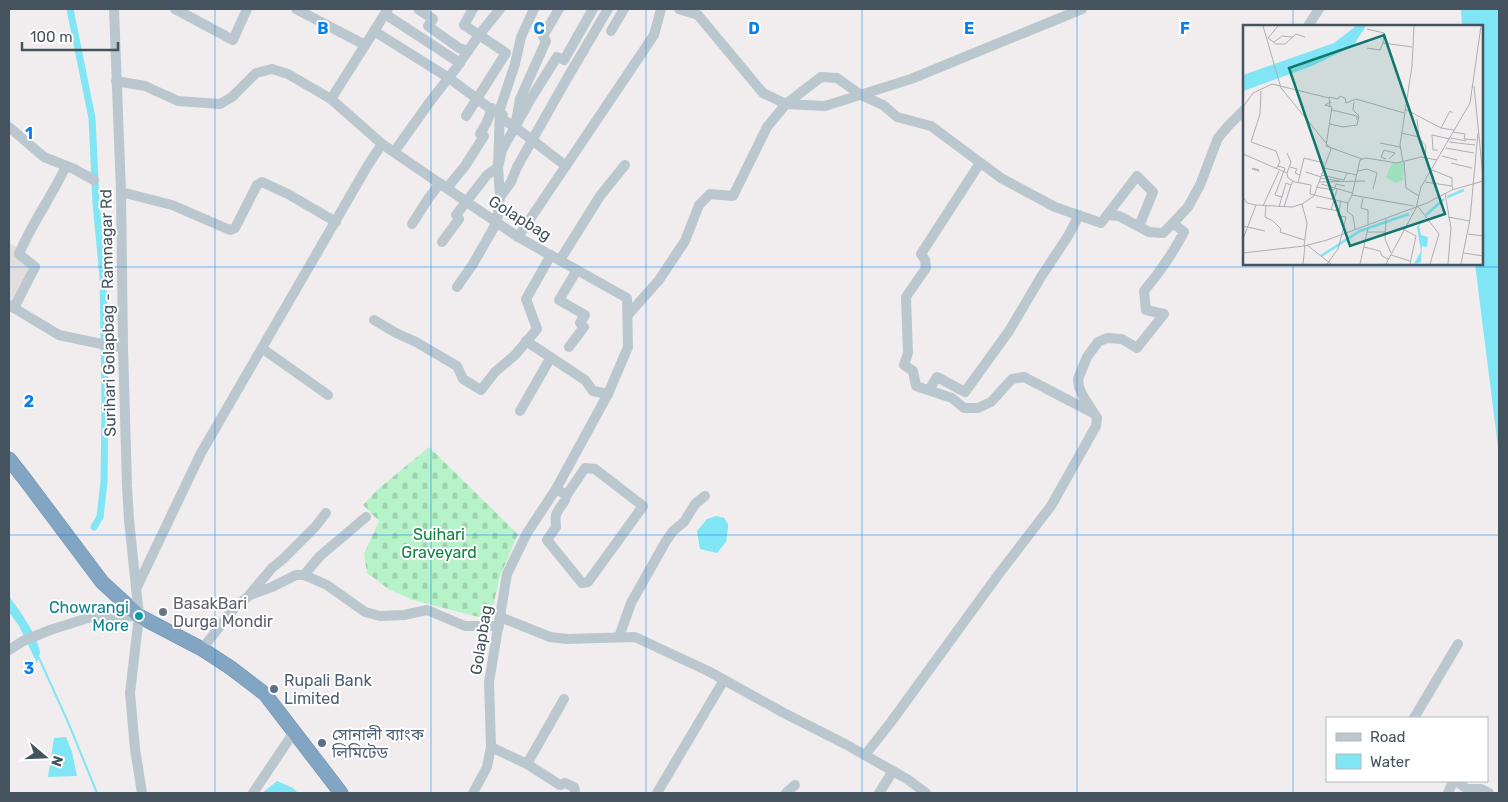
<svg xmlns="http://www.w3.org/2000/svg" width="1508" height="802" font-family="Rubik,'Noto Sans Bengali',sans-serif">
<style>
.education{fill:#e2dee0}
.cemetery{fill:url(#cemetery-stones)}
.water{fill:#80e5f4}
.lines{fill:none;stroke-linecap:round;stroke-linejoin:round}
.stream{stroke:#80e5f4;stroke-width:2}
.canal{stroke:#80e5f4;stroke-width:7}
.highway-casing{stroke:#6c90ad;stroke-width:15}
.minor{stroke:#bac7ce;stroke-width:10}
.highway{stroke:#81a5c2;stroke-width:14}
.grid{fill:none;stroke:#0880f0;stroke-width:1;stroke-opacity:0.55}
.worship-dot{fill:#6b7280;stroke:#fff;stroke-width:2}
.culture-dot{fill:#0f9aa8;stroke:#fff;stroke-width:2}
.service-dot{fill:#5c6f8a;stroke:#fff;stroke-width:2}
.labels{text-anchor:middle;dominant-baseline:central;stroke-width:4;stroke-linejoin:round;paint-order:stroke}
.street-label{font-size:16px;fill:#44535d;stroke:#fff}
.park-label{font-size:16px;fill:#0e8540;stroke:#fff}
.worship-label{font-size:16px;fill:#5b616d;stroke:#fff;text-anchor:start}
.culture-label{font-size:16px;fill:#0d838f;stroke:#fff;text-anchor:end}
.service-label{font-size:16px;fill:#4e5e75;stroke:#fff;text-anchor:start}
.inset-river{fill:none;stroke:#80e5f4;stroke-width:2.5}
.inset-road{fill:none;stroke:#acafb4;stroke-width:1}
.view{fill:#0f766e;fill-opacity:0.15;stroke:#0f766e;stroke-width:2.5}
.inset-edge{fill:none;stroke:#44535d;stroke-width:2.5}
.grid-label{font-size:16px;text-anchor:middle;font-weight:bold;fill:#0880f0;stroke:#fff;stroke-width:4;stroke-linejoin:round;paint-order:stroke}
</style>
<defs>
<pattern id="cemetery-stones" width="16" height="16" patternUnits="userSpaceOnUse" patternTransform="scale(1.25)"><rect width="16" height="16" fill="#b7f3c9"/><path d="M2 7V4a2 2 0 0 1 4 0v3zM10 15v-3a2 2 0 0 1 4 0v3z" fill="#9fd2af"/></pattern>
</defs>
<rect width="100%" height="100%" fill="#f1edee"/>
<path class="education" d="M9,243L18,248L29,267L14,303L9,300Z"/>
<path class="cemetery" d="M429,447L518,534L500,576L490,620L413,600L390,590L367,573L364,554L379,521L363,505L377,490Z"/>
<g class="water">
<path d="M1461,9H1499V455L1475,264H1482V26H1462Z"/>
<path d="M716,516L724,518L728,524V528L726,542L717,553L700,549L697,531L707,519Z"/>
<path d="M9,596C19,610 37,634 40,652C40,655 38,659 37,663L19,626L9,612Z"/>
<path d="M66,737L72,752L77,776L48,777L54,738Z"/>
<path d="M277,781L293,788L298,793H262Z"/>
</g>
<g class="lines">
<path class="stream" d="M39,658L68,722L97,793"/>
<path class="canal" d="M70,9L92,118L96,203L103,277L105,404L104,482L100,517L94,527"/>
<defs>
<path id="highway" d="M9,459L24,478L102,582L139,616L202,649L231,668L265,694L341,793"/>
</defs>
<use href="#highway" class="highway-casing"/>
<g class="minor">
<path d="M114,9L121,192L123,347L127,486L129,520L139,616L130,693L135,749L142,793"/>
<path d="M175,9L233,40L247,9"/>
<path d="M296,9L365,45"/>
<path d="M418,9L433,19L428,26L459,48L468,51"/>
<path d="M679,9L698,15L763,93L786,104L825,106L911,79L1082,9"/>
<path d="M385,14L460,63"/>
<path d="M1308,26L1319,9"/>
<path d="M374,31L449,78L488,107L503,115L501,117L502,119L515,127"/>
<path d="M611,31L624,9"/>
<path d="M116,81L145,86L178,101L220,104L232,97L256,73L272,69L288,74L331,99"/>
<path d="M466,116L506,53L464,25L473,9"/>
<path d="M9,127L44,157L74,169L94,180"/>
<path d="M382,144L331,99L388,9"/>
<path d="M394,152L429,103L457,67L479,35L500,9"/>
<path d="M980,163L921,254L925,260L926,268L906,297L908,353L904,365L913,371L916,386L952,398L964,408H978L991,402L1012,379L1024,377L1093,413"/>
<path d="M566,166L515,127L530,100L557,57L564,60L593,9"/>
<path d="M447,188L465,166L484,136L480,134L487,122L492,108"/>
<path d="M121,192L172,205L230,230L235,228L257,185L262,182L288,194L336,222"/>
<path d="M500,197L511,182L517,167L565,82L608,9"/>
<path d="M1173,223L1188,207L1200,185L1218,138L1229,125L1244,110"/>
<path d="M412,224L428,199L440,183"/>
<path d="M518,237L654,35L661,9"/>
<path d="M442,242L459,219L456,215L487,175L498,167L502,150L515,127L520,99L546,41L543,36L559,9"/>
<path d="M560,260L600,196L625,165"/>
<path d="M457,287L473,264L497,222L500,197L498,167L500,109L515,64L521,37L534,9"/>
<path d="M9,305L59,335L111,346L123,347"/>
<path d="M14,308L35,267L19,254C32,223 52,196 66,166"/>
<path d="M628,315L659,280L685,241L699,205L710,194L733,196L767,127L786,104L821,77L837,78L861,95L883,105L897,117L931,126L1001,178L1055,207L1101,223L1137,176L1153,192L1139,226"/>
<path d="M374,320L396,333L416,342L457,366L463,379L481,390L495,372L515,355L537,329L526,299L551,255"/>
<path d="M526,341L585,380L593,391L608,394"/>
<path d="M569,347L584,327L580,323L585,315L559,300L577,270"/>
<path d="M263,349L328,395"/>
<path d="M929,390L937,377L965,392L1009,331L1041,277L1068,236L1079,215"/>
<path d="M520,411L551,357"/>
<path d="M556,489C576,498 560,502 556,515C555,518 556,523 556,527L547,540L582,583L588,582L643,506L595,469L585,468L566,496"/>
<path d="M304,575L320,556L366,517"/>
<path d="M136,589L201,453L368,165L382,144L518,237L627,298L628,347L608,394L556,489L527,533L507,574L489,682L491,747L487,767L473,793"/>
<path d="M250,594L272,568L283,559L315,527L326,513"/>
<path d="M500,617L550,637L567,639L635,637L708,671L784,713L847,745L907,779L926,793"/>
<path d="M619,637L631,603L666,541L673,531L684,522L695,504L705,496"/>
<path d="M202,649L236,606L250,595L272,587L296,575H304L327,585L365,612L380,616L404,615L427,610L465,626H499"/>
<path d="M9,650L23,641L50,630L88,618L139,616"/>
<path d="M1414,718L1458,644"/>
<path d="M491,747L527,764L564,699"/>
<path d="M865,755L891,722L998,575L1051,506L1096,426L1097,418L1083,396L1079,387L1078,379L1087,357L1098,342L1107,338L1122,339L1137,348L1164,314L1146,310L1144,291C1160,272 1173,253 1184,232L1173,223L1163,233L1149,232L1119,216L1108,215"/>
<path d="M527,764L560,785L565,783L574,787L575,791"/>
<path d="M1456,781L1467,789H1481L1489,793"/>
<path d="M253,793L294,732"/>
<path d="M657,793L724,680"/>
<path d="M786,793L795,785"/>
<path d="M879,793L893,771"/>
<path d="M1448,793L1453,781"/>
</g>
<use href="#highway" class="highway"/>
</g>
<path class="grid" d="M215,9V793M431,9V793M646,9V793M862,9V793M1077,9V793M1293,9V26M1293,264V793M9,267H1499M9,535H1499"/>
<circle class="worship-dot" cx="163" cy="612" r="5"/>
<circle class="culture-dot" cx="139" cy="616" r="5"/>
<g class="service-dot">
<circle cx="274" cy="689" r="5"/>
<circle cx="322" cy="743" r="5"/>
</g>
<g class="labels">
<g class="street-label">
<text transform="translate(520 218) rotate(32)">Golapbag</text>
<text transform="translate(108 313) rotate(-91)">Surihari Golapbag - Ramnagar Rd</text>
<text transform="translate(481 640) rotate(-81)">Golapbag</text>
</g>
<g class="park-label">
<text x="439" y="534">Suihari<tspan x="439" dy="18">Graveyard</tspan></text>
</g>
<g class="worship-label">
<text x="173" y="603">BasakBari<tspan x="173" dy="18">Durga Mondir</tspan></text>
</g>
<g class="culture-label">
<text x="129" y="607">Chowrangi<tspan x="129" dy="18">More</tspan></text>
</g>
<g class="service-label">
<text x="284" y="680">Rupali Bank<tspan x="284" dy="18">Limited</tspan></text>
<text x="332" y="734">সোনালী ব্যাংক<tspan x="332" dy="18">লিমিটেড</tspan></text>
</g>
</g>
<g transform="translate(1243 25)">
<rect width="240" height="240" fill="#f1edee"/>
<path d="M149,138H161L160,155L152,158L143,152Z" fill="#b7f3c9"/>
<path d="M113,1H123L110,21L69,41L0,66V50L91,18ZM184,190L176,201L178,210L185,212L184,222L179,221L178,237L171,239L178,226L174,202Z" fill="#80e5f4"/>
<path class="inset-river" d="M204,172L221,165M183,190L201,174M78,231L117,206L166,189"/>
<path class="inset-road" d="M20,1L38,63L88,124L71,171L59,179L64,198L61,221M35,1L25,13L33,19H42L53,9L62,12M124,4L141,8L140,18M31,17L39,11L50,12M124,23L137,25L140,18L169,22M231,61L240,152M18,66L17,89L8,117L33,126L37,137L33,144M88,77L82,80L89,82L83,121L119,134M0,82L10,68L29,59L86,73M87,82L86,72L95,74L97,71L102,73L103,78L113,74L161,88M162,84L198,103L211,105M89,85L114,91V95M174,94L176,113L183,121L182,133M87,99L100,102L114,100L116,91L110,85L111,77M198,103L207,86L210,88M210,107L222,109L221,114L233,115M158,108L176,112M208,113L223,116M206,117L232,120M137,118L157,122M203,123L231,128M195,125H190L189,110L207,114M0,129L44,148L45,153L52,157L68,160L67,169L105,178L109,170M199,131L214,135M143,134L138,132L141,125L152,128L146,134M160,137L157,120L169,41L171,1M161,137L163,163L176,171M208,138L229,143M35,141L42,143L32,170L39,172M47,142L54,144L52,148L57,150M10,143L16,145V146L9,144ZM81,143L114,150M189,145L209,153V161M115,146L124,144L134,148L130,164M63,147L78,152M44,148L48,137L44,128M78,150L101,155L104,148M77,153L97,156M76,157L122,156M182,157L209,161L210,164M55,158L61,133L81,138M78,159L109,168M73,162L91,165L93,159L102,161M202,168L208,203L205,239M0,172L4,178L13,180M120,173L118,183L125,185V199M105,178L104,186L110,191L112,204M174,180L196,209L187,239M20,181L36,146M23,181L22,192L30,196L38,204L37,207L61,215M171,181L109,170L117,135L123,133L154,138L178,132L194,135M36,182L43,158L48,160L50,156M41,182L48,160M73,182L96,186M88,185L94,164M205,192L227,196M143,193L142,214L148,228M0,201L22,206M160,204L173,211L167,239M124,207H143M225,209L240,211M0,214L13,180L49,182L59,179M64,220L88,239M121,222L137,226L139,231L145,234M0,228L61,221L84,215L184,178L209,165L240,156M221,228L240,231M148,230L167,236M60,239L62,221M84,239L95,224L99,209L103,192L95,191L98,176M117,239L125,203M143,239L173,183L178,162L227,78L238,1M218,239L227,194L235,108"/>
<path class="view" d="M141,10L202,189L107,221L46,43Z"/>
<rect width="240" height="240" class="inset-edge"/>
</g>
<g class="grid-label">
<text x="323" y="34">B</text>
<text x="539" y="34">C</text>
<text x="754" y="34">D</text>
<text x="969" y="34">E</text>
<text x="1185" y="34">F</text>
<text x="29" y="139">1</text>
<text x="29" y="407">2</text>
<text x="29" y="674">3</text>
</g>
<rect width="1508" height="802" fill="none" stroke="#44535d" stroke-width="20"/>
<rect x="1326" y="717" width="162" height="65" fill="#ffffff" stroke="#b4babe"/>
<rect x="1336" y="733" width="25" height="8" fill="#bac7ce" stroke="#b4babe"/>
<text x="1370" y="742" font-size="15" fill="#44535d">Road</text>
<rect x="1336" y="754" width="25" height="15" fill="#80e5f4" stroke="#b4babe"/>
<text x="1370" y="767" font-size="15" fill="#44535d">Water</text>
<g transform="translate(45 757) rotate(109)" stroke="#ffffff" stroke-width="4" paint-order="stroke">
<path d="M0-4L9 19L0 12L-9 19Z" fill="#44535d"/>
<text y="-8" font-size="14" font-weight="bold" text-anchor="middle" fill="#44535d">N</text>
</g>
<path d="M22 42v8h96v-8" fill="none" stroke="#44535d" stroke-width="2.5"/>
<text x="30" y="42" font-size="15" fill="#44535d" stroke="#ffffff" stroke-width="4" paint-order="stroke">100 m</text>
</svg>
